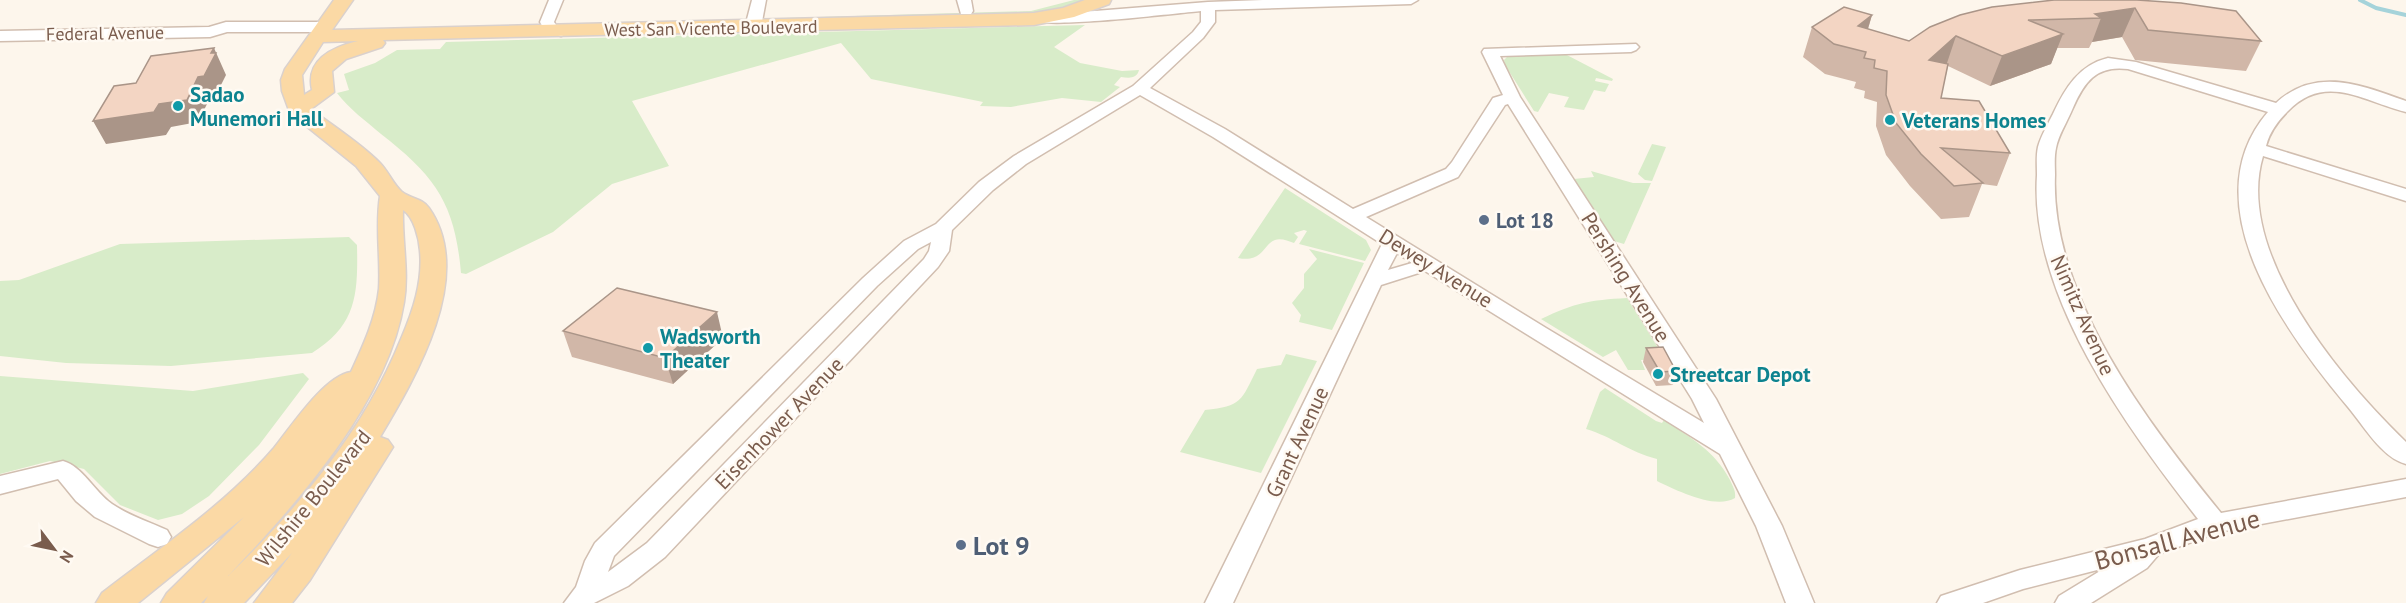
<svg xmlns="http://www.w3.org/2000/svg" width="2406" height="603" font-family="'PT Sans',sans-serif">
<style>
.green{fill:#d8ecc9}
.lines{fill:none;stroke-linecap:round;stroke-linejoin:round}
.stream{stroke:#a5d3da;stroke-width:4}
.minor-casing{stroke:#d1beb0;stroke-width:3}
.major-casing{stroke:#dad1cd;stroke-width:3}
.minor{fill:#fff;fill-rule:evenodd}
.major{fill:#fbd9a5;fill-rule:evenodd}
.wall{fill:#d1b7a8}
.shaded-wall{fill:#aa9588}
.building{fill:#f3d5c3;stroke:#aa9588;stroke-width:1.5}
.culture-dot{fill:#0f9aa8;stroke:#fffaf3;stroke-width:2}
.service-dot{fill:#5c6f8a;stroke:#fffaf3;stroke-width:2}
.labels{text-anchor:middle;dominant-baseline:central;stroke-width:5;stroke-linejoin:round;paint-order:stroke}
.far-street-label{font-size:18px;fill:#7a5c4d;stroke:#fffaf3}
.culture-label{font-size:21px;font-weight:bold;fill:#0d838f;stroke:#fffaf3;text-anchor:start}
.service-label{font-size:21px;font-weight:bold;fill:#4e5e75;stroke:#fffaf3;text-anchor:start}
.street-label{font-size:21px;fill:#7a5c4d;stroke:#fffaf3}
.near-street-label{font-size:26px;fill:#7a5c4d;stroke:#fffaf3}
.near-service-label{font-size:26px;font-weight:bold;fill:#4e5e75;stroke:#fffaf3;text-anchor:start}
</style>
<rect width="100%" height="100%" fill="#fdf6ec"/>
<g class="green">
<path d="M1074,0H1092L1034,14L783,20L785,18L1031,11Z"/>
<path d="M1085,25L1054,47L1080,63L1122,71L1139,70C1137,79 1129,78 1121,77L1114,85L1120,87L1101,102L1062,98L1011,107L980,106L983,102L871,79L841,43L632,101L669,166L612,184L553,232L466,274L461,273C455,203 435,176 381,134C366,121 349,109 337,93L349,90L344,74L375,63L397,50L440,49L446,42Z"/>
<path d="M1563,53L1613,79L1612,81L1596,78L1595,81L1609,84L1605,92L1594,90L1584,110L1564,107L1569,97L1549,93L1538,112L1534,111L1505,65L1504,60L1508,56Z"/>
<path d="M1652,144L1666,147L1652,181L1645,180L1638,174Z"/>
<path d="M1591,171L1633,183H1651L1624,244L1614,241L1574,179L1594,177Z"/>
<path d="M1285,188L1366,240L1371,250L1365,261L1299,244L1307,231L1304,230L1294,233L1298,237L1294,243C1288,241 1281,238 1275,240C1263,244 1263,263 1238,258Z"/>
<path d="M349,237L357,245C358,294 357,325 312,353L171,366L66,363L0,356V281L19,280L120,244Z"/>
<path d="M1309,249L1364,263L1332,330L1299,322L1301,315L1292,303L1304,288V274L1317,259Z"/>
<path d="M1627,298L1665,359L1641,360L1645,370H1628L1616,350L1603,357L1541,319C1575,303 1589,300 1627,298Z"/>
<path d="M1286,354L1317,361L1261,473L1180,452L1205,410C1242,406 1241,401 1257,369L1281,365Z"/>
<path d="M303,373L309,379L259,445L209,496L182,514L158,520L120,505L84,469L50,461L0,474V376L193,391Z"/>
<path d="M1605,388L1656,421L1662,423L1664,420C1691,438 1715,451 1730,480C1733,487 1736,491 1735,498C1715,510 1676,490 1657,481V459C1629,452 1613,437 1586,429L1600,392Z"/>
</g>
<g class="lines">
<path class="stream" d="M2360,0L2376,8L2406,15"/>
<defs>
<g id="minor">
<path d="M549,0H563L554,22L556,25L566,28L569,31L566,34L561,36L545,31L540,22Z"/>
<path d="M752,0H766L761,27L753,32L745,27Z"/>
<path d="M957,0H971L973,11L971,14H961Z"/>
<path d="M1263,0H1418L1411,4L1215,10V22L1203,38L1150,88L1225,129L1353,209L1446,169L1452,162L1493,98L1503,95L1482,52L1484,49L1636,44L1639,47L1636,50L1631,52L1500,56L1520,97L1716,399L1782,526L1814,603H1786L1756,526L1720,454L1425,271L1381,285L1233,603H1205L1382,244L1213,137L1140,95L1026,164L993,190L952,230L949,251L938,267L665,557L628,586L594,603H564L576,587L585,561L595,543L863,278L904,241L936,224L979,182L1014,156L1133,86L1193,32L1201,22V11C1177,13 1040,30 1030,19L1032,16L1208,2ZM1508,104L1692,399L1704,423L1546,328L1366,217L1458,177L1505,105ZM931,242L929,251L924,259L647,543L608,572L614,556L877,286L918,249ZM1397,253L1412,263L1388,270Z"/>
<path d="M226,22H325L333,27L325,32H227L210,37L0,41V31L209,27Z"/>
<path d="M2108,58L2136,62L2276,103C2316,66 2361,85 2406,101V112C2364,102 2326,72 2288,111C2278,121 2270,131 2266,146L2406,189V201L2263,156C2234,253 2341,379 2406,442V464C2382,458 2364,426 2348,407C2287,334 2189,204 2268,112L2128,69C2096,65 2084,82 2072,110C2067,122 2058,136 2056,148C2054,157 2055,167 2055,175C2050,296 2148,423 2221,513L2406,479V497L2219,532L2159,554L2147,568L2091,603H2055L2059,596L2105,568L2023,589L1983,603H1937L1941,596L2020,570L2145,539L2198,519C2127,428 2029,295 2037,175C2037,166 2036,156 2038,147C2041,136 2048,124 2053,114C2065,88 2079,65 2108,58Z"/>
<path d="M63,461C82,466 95,492 112,504C128,515 149,522 167,530L171,537L167,544L158,547L149,544L95,517L76,501L58,479L0,494V476Z"/>
</g>
<path id="major" d="M334,0H353L332,30L1034,13L1063,8L1085,0H1111L1109,4L1074,17L1034,25L383,40L385,43L382,47L346,59L332,71L334,92L311,109C334,127 359,142 380,163C388,171 393,184 402,192C411,199 422,198 429,208C476,275 416,377 380,437L388,440L393,447L310,580L292,603H254L292,553L244,603H204L208,596L201,603H161L167,593L244,517L138,603H96L102,593C160,548 225,505 274,448C291,427 324,376 351,372C363,346 376,318 379,289C381,258 375,227 380,196L356,166L290,113L282,91L281,80L285,69ZM358,41C333,47 305,59 312,90L304,95L302,75L323,42ZM403,210C414,217 419,238 420,251C423,281 413,311 401,339C364,431 299,507 228,576C296,504 388,403 404,302C409,272 402,241 403,210Z"/>
</defs>
<use href="#minor" class="minor-casing"/>
<use href="#major" class="major-casing"/>
<use href="#minor" class="minor"/>
<use href="#major" class="major"/>
</g>
<g class="wall">
<path d="M2051,0H2137L2261,41L2246,71L2135,60L2122,37L2092,42L2089,48H2057L2051,64L1990,86L1948,66L1941,98L2010,153L1997,186L1982,184L1969,217L1941,219L1910,186L1886,155L1876,126L1877,102L1864,98L1865,91L1854,88L1856,82L1825,74L1803,57L1812,27L1872,15L1868,29L1909,41Z"/>
<path d="M563,331L723,338L673,384L572,357Z"/>
<path d="M1646,348L1676,371L1673,385L1656,386L1643,362Z"/>
</g>
<g class="shaded-wall">
<path d="M2135,8L2122,37L2092,42L2101,18L2095,14Z"/>
<path d="M1872,15L1863,45L1858,26Z"/>
<path d="M2063,34L2051,64L1990,86L2002,56Z"/>
<path d="M1956,36L1946,66L1929,60Z"/>
<path d="M214,48L226,75L214,99L209,100L198,122L171,127L166,135L106,144L93,121L159,104L198,77Z"/>
<path d="M717,312L723,338L673,384L665,358Z"/>
</g>
<g class="building">
<path d="M2054,0H2137L2181,3L2236,11L2261,41L2148,30L2135,8L2095,14L2101,18L2028,20L2063,34L2002,56L1956,36L1929,60L1948,64L1941,98L1979,101L2010,153L1941,148L1983,183L1954,186L1921,154L1896,123L1886,95L1887,71L1874,68L1875,60L1864,58L1866,52L1834,44L1812,27L1844,7L1872,15L1858,26L1909,41L1930,27L1960,15L1992,7Z"/>
<path d="M214,48L211,53H216L204,76L198,77L187,100L159,104L154,112L93,121L114,86L136,83L151,56Z"/>
<path d="M617,288L717,312L665,358L563,331Z"/>
<path d="M1663,347L1676,371L1660,372L1646,348Z"/>
</g>
<g class="culture-dot">
<circle cx="178" cy="106" r="6"/>
<circle cx="1890" cy="120" r="6"/>
<circle cx="648" cy="348" r="6"/>
<circle cx="1658" cy="374" r="6"/>
</g>
<g class="service-dot">
<circle cx="1484" cy="220" r="6"/>
<circle cx="961" cy="545" r="6"/>
</g>
<g class="labels">
<g class="far-street-label">
<text transform="translate(711 28) rotate(-1)">West San Vicente Boulevard</text>
<text transform="translate(105 33) rotate(-1)">Federal Avenue</text>
</g>
<g class="culture-label">
<text x="190" y="94">Sadao<tspan x="190" dy="24">Munemori Hall</tspan></text>
<text x="1902" y="120">Veterans Homes</text>
<text x="660" y="336">Wadsworth<tspan x="660" dy="24">Theater</tspan></text>
<text x="1670" y="374">Streetcar Depot</text>
</g>
<g class="service-label">
<text x="1496" y="220">Lot 18</text>
</g>
<g class="street-label">
<text transform="translate(1436 268) rotate(32)">Dewey Avenue</text>
<text transform="translate(1626 277) rotate(58)">Pershing Avenue</text>
<text transform="translate(2083 315) rotate(66)">Nimitz Avenue</text>
<text transform="translate(779 423) rotate(-46)">Eisenhower Avenue</text>
<text transform="translate(1297 442) rotate(-65)">Grant Avenue</text>
<text transform="translate(313 498) rotate(-51)">Wilshire Boulevard</text>
</g>
<g class="near-street-label">
<text transform="translate(2177 539) rotate(-15)">Bonsall Avenue</text>
</g>
<g class="near-service-label">
<text x="973" y="545">Lot 9</text>
</g>
</g>
<g transform="translate(54 549) rotate(122)" stroke="#fffaf3" stroke-width="4.5" paint-order="stroke">
<path d="M0-4.5L10 22L0 15L-10 22Z" fill="#7a5c4d"/>
<text y="-9" font-size="16" font-weight="bold" text-anchor="middle" fill="#7a5c4d">N</text>
</g>
</svg>
